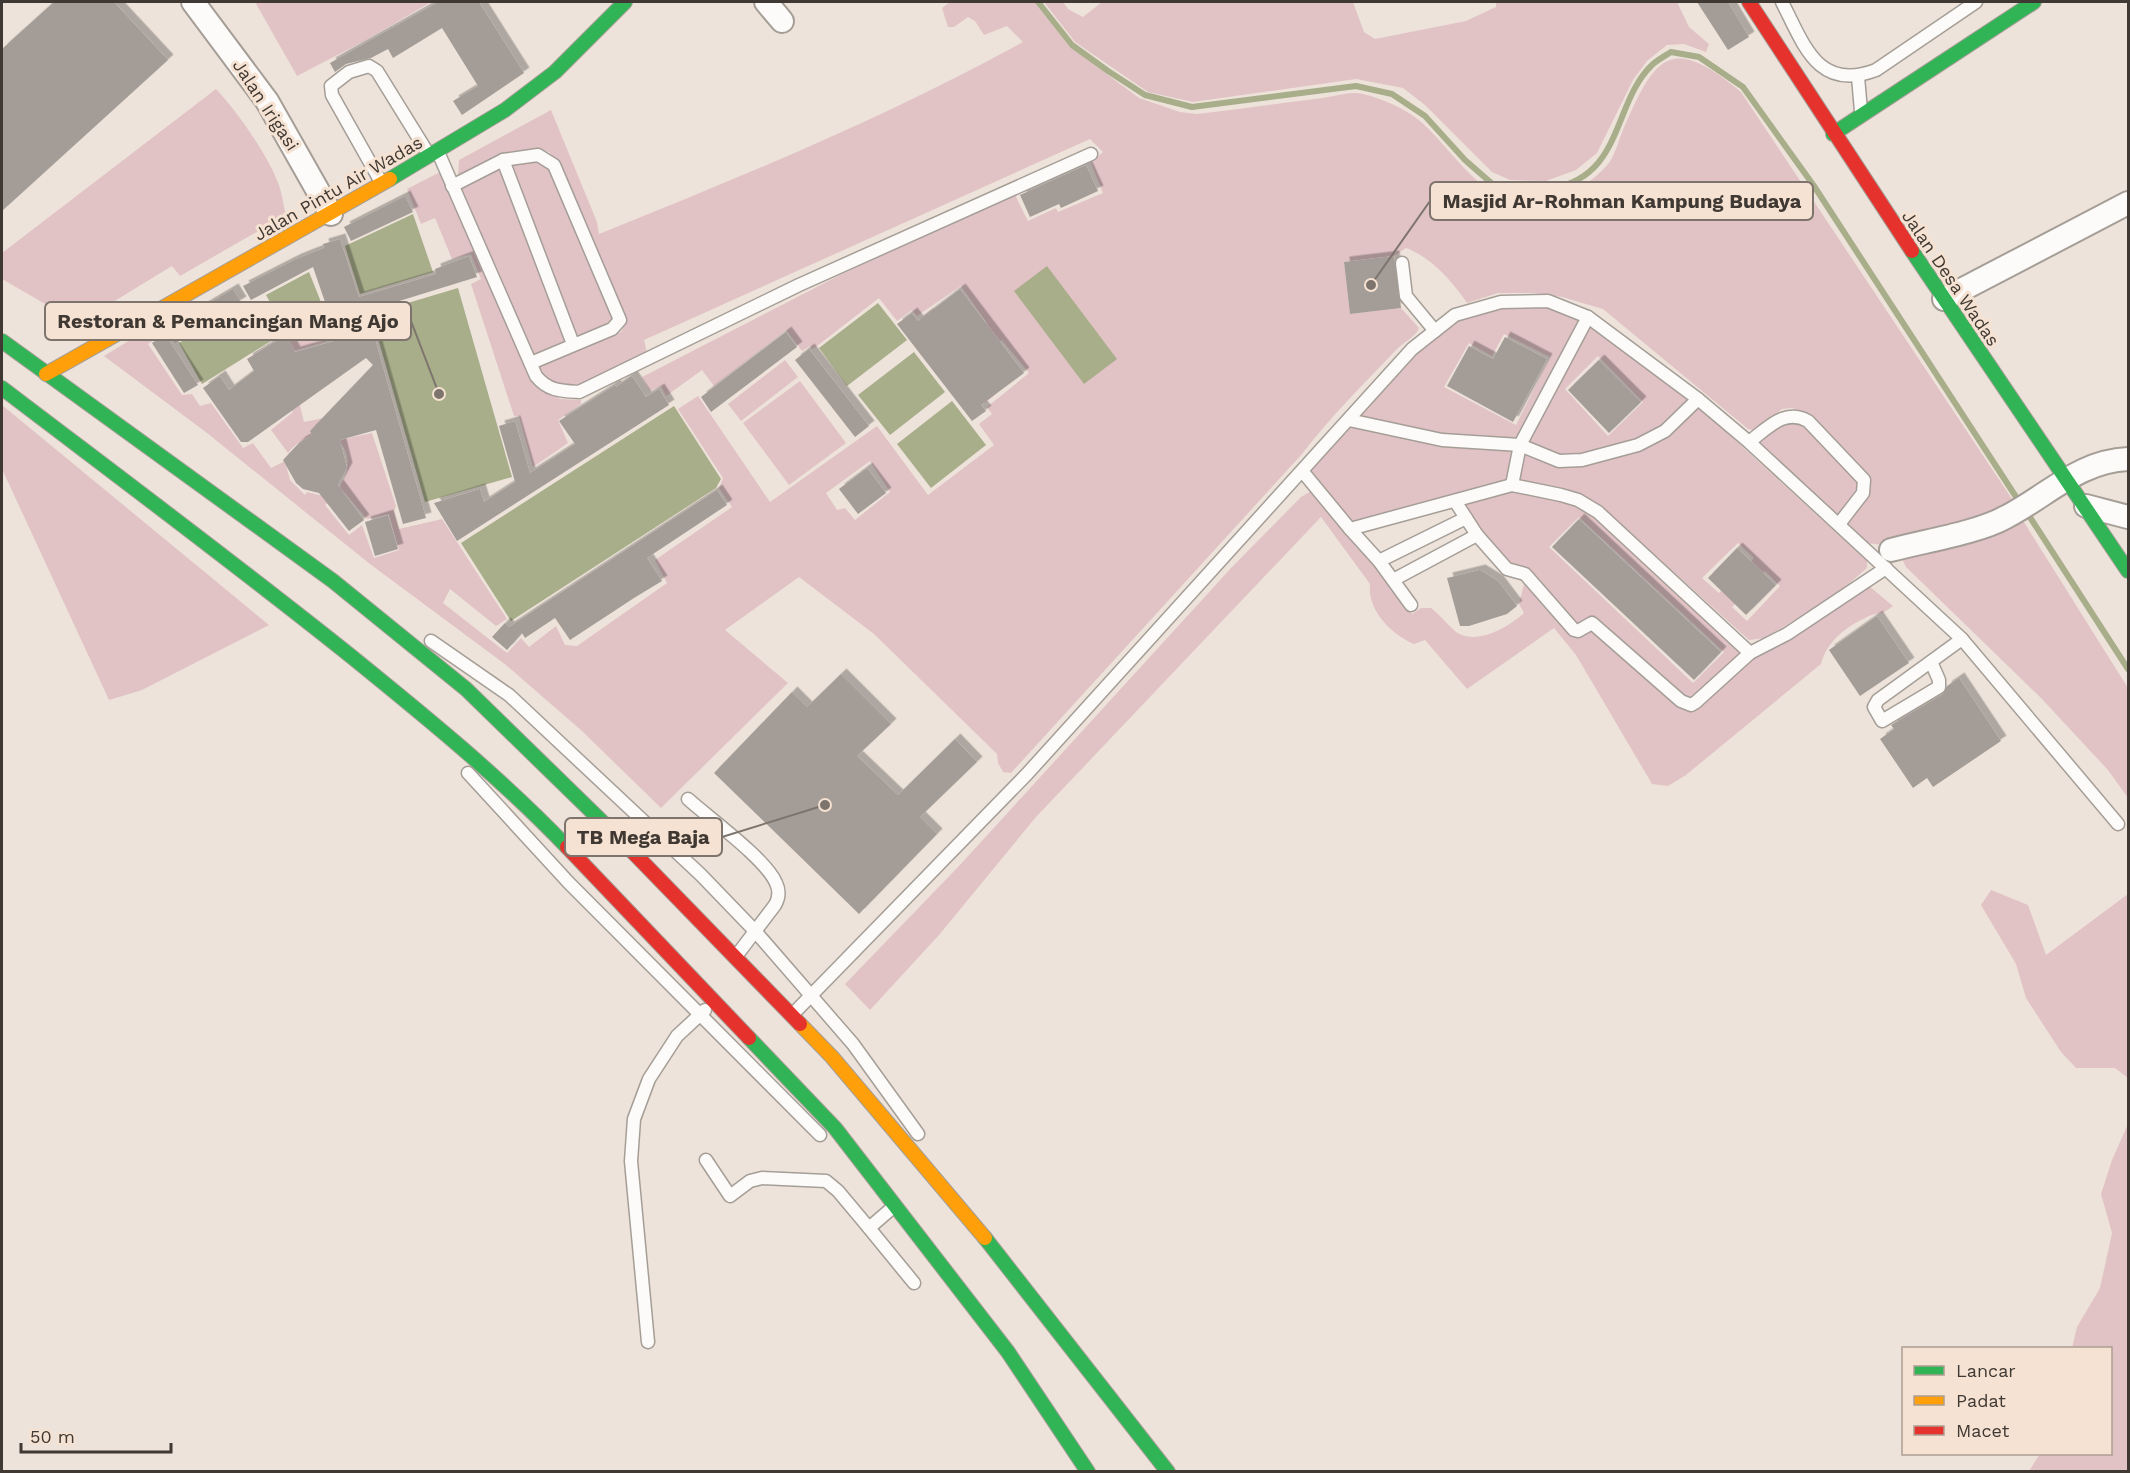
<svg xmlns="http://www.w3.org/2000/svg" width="2130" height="1473" font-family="'Work Sans',sans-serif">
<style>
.green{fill:#e2c3c5;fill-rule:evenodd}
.water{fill:#a8ad8a}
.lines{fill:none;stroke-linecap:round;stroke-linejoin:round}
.stream{stroke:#a8ad8a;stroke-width:6}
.building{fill:#a49c96;filter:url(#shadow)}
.lane-casing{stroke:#a59e97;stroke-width:15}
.street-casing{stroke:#a59e97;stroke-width:26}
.fast-casing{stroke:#a59e97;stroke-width:16}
.slow-casing{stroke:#a59e97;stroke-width:16}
.jam-casing{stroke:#a59e97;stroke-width:16}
.lane{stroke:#fcfbf9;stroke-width:12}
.street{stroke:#fcfbf9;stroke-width:22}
.fast{stroke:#30b455;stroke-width:14}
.slow{stroke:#ff9f0a;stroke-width:14}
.jam{stroke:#e5322d;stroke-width:14}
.labels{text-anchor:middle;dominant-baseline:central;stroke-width:6;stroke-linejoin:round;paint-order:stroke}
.street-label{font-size:18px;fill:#403933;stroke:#f5e2d2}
.leader{fill:none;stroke:#7d746d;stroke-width:2}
.callout-dot{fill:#7d746d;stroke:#f5e2d2;stroke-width:2}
.callout{fill:#f5e2d2;stroke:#7d746d;stroke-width:2}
.callout-label{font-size:20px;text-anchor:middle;font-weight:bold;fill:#403933}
</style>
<defs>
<filter id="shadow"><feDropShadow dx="5.5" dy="-5.5" stdDeviation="0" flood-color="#0004"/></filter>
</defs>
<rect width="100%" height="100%" fill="#ede3da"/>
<g class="green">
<path d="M255,2H431L364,41L297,76Z"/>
<path d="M950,2H1034L1069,46L1139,98L1180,112L1197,114C1239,109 1281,103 1323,98C1335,96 1352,91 1363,94C1383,99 1404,108 1420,121C1459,155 1485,214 1548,200C1572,195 1593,182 1609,163C1615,154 1619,140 1623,130C1655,56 1670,33 1741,92L2016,505L2004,511L1884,545L1865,543L1847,524L1865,499L1869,488L1809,415L1792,408L1782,409L1753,430L1748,429L1603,309L1562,297L1534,293H1498L1467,303C1453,282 1431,257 1406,248L1394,256L1344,262L1350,314L1401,308L1419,328C1416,337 1403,342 1396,350C1364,384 1331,416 1302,454L1011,773L1003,772L998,763L997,754L874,634L799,577L725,630L788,683L661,808L582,731L506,665L370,564L207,433L104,356L193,301L206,324L175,343L167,332L148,344L182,395L192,394L200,406L211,403L243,448L253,443L271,468L285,461L290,480L305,495L307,492L319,495L338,489C368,446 321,413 288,453L271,430L293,412L274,387V343L325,314L330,325L343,321L345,336L287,353L304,422L329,417L339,440L372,433L396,506L394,511L399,529L442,519L507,619L496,626L450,589L443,603L507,653L521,638L529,647L556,626L565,645L577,646L667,583L655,560L732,507L719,488L723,478L678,409L698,396L770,502L877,426L928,495L994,445L979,424L992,414L987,407L1029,373L1002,340L974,363L997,393L985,403L920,319L933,308L961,343L987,323L961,286L917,316L912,310L897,321L879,298L817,346L812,349L810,346L802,351L786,330L714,386L702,370L666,396L661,386L650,391L642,377L840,275L1015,195L1028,221L1056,208L1058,212L1103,193L1091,163L1103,152L1090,139L644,340L647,353L572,388L547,381L537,366L621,332L626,322L564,170L549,152C505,145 495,163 458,175L459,160L551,110L597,222L599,234C743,176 887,117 1023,42L1007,26L984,35L975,21L968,17L954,27H948L942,8ZM870,461L890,492L855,520L845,508L837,510L826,493ZM343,491L367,519L389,514L399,550L374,558L362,525L349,535L325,505Z"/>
<path d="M1044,2H1063L1068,9L1083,17L1102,2H1353L1364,32L1375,39L1466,21L1496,7V2H1677L1689,27L1709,44L1706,52L1684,44L1667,45L1647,61L1633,80L1597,153L1576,170L1546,181L1510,180L1492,172L1425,105L1403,88L1356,79L1193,102L1148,92L1075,42Z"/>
<path d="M216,89C237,111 274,163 281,192C283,200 284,208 286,215L180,276L172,266L95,313L87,323H78L2,279V253Z"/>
<path d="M537,159L551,167L615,323L575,339L509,164Z"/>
<path d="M500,166L566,342L533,355L497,268L459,190Z"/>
<path d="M440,172L477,247L537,385L560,399L581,400V404L558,420L568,443L533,467L519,416H514L471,284L481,279L471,254L452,259L435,218L421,224L407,189Z"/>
<path d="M1548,306L1583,319L1516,441L1414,430L1357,417C1397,374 1438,314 1501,307C1516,305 1533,306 1548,306ZM1504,334L1550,357L1516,425L1444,387L1469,343L1492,356Z"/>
<path d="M1589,323L1693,400L1661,429L1635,442L1582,457H1559L1525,443ZM1598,356L1643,402L1608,436L1565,389Z"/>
<path d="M785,360L798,377L741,421L728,404Z"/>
<path d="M800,381L846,443L789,485L743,423Z"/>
<path d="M2,405L269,625L142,690L109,700L2,469Z"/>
<path d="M1699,407L1867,561V568L1838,593L1765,638L1749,640L1598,504L1579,495L1517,481L1522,450L1557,465L1641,448ZM1738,543L1754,558L1744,569L1756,580L1765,571L1780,586L1747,621L1732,607L1742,597L1728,584L1719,593L1702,578Z"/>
<path d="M1787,421L1800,422L1863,486L1840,522L1755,443Z"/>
<path d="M1351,424L1439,444L1516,447L1510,483L1350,523L1310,473L1311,469Z"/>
<path d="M1511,489L1582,506L1746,653L1691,701L1685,700L1594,618L1576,626L1523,567H1510L1480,533L1462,504ZM1579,517L1724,652L1693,683L1549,547Z"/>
<path d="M1313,490L1372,558L1412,614L1421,608H1431C1440,615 1447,624 1455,631C1475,647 1509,627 1524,613L1519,604L1524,584L1573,636H1580L1591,629L1680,708L1690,710L1744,665L1869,586L1893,606C1879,617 1879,611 1867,617C1846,627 1827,641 1821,664L1686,775L1668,786L1652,784L1576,655L1554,628L1467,689L1425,640L1414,644C1391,634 1367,610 1370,584L1321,517L1036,817L939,935L870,1010L845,984L959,866L1232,567L1301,497Z"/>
<path d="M2022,519L2128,688V798L2108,770L2041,698L1906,567L1901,557Z"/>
<path d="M1991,890L2028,905L2046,955L2128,894V1078L2115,1068H2076L2061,1052L2026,998L2016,964L1981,905Z"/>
<path d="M2128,1124V1471H2029L2040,1454H2110V1348H2072L2077,1327L2100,1288L2112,1233L2101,1194L2112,1160Z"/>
</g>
<g class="water">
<path d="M413,214L433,272L360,294L345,246Z"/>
<path d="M1047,266L1117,359L1084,384L1014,291Z"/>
<path d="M309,272L325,312L287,333L266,295Z"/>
<path d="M458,288L512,477L425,502L371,314Z"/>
<path d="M249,302L271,341L202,384L179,343Z"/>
<path d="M878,303L907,340L847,386L819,348Z"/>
<path d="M914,352L945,392L890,435L858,395Z"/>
<path d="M952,401L986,445L931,488L897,444Z"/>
<path d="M674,406L721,479L716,488L511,621L461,543Z"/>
</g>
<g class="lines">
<g class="stream">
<path d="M1038,2L1072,45L1108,71L1145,95L1192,107L1356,86L1392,94L1425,116L1465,160L1497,188C1514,188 1535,191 1552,188C1623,177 1613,102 1652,65C1657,60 1665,56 1671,52L1699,57L1743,87L1814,186L2020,503"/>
<path d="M2026,511L2128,669"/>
</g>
</g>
<g class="building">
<path d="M54,2H114L168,60L2,211V49Z"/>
<path d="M438,2H479L524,73L462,115L453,101L478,86L442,28L393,58L388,49L371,58L346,64L335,72L330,63Z"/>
<path d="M1697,2H1728L1749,37L1728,50Z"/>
<path d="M1086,165L1098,191L1061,208L1059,204L1030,217L1020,195Z"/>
<path d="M405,196L413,212L351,241L344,227Z"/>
<path d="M340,239L359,297L436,274L435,269L469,256L477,277L367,311L426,518L403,524L376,430L340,440L347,468L338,485L364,520L349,531L319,493L303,489L296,483L283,460L300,442L312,435L310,431L373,365L366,358L248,442H241L203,388L220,376L229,390L254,371L247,359L286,335L295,352L338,340L313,267L251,300L243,286L296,259L324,248L323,244Z"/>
<path d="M1394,256L1401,308L1350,314L1344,262Z"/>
<path d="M233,289L241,302L207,322L199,309Z"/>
<path d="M960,289L1024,373L981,405L986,411L972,421L897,324L912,313L918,321Z"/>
<path d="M786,332L797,347L711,412L701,397Z"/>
<path d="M165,334L198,385L184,393L152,343Z"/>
<path d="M1505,337L1547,359L1513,422L1447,386L1469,346L1493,359Z"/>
<path d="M809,349L869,426L855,437L795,360Z"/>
<path d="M1599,360L1641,402L1609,433L1568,390Z"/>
<path d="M632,376L646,397L659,389L669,405L457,541L434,503L480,489L484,502L515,482L499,426L515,421L530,473L575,444L559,421L615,385L616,387Z"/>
<path d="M867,468L886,493L858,514L839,489Z"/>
<path d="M717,490L727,505L647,558L662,581L634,598L570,640L555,618L525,638L522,633L507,650L492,637L505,623L509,627Z"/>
<path d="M388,515L398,549L375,556L365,522Z"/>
<path d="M1579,519L1721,652L1694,680L1552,547Z"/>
<path d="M1737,548L1776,585L1746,615L1708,578Z"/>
<path d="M1480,570L1498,581L1517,606L1507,614L1469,626H1460L1447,578Z"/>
<path d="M1877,616L1909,663L1860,696L1829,650Z"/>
<path d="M841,674L891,724L857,756L898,795L955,739L977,762L920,817L937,834L859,914L714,773L792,692L807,707Z"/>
<path d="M1959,678L2001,741L1933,787L1927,778L1913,788L1880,739L1894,729L1891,725L1943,694L1947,686Z"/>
</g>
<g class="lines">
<defs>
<g id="lane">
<path d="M1782,2C1804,45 1818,92 1876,70L1976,2"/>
<path d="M1858,77L1861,111"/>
<path d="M438,152L536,376C548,391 561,391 579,392L799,285L1091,154"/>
<path d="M503,160L573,344"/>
<path d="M381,182L332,95L331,86L349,72L369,66L377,71L429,155"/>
<path d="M452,186L503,160L538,155L554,165L620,320L612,329L531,363"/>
<path d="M1402,263L1406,296L1435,331"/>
<path d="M1349,420L1442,440L1520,445L1559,461L1582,460L1638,445L1665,431L1698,399"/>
<path d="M1749,442C1768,428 1784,408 1808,421L1864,480L1863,493L1839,524"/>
<path d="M1303,472L1350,529L1512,485L1561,495L1578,500L1598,512L1750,653L1787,634L1886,568"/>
<path d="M1512,485L1520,445L1588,317"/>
<path d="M1455,501L1477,535L1507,569L1525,574L1574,630L1578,631L1592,623L1681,701L1691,705L1696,702L1750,653"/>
<path d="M1350,529L1379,561L1411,605"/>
<path d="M1379,561L1466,518"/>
<path d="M1393,580L1477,535"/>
<path d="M431,641L509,695L701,875L755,931L853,1044L918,1134"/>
<path d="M1932,664L1939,680V687L1882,721L1874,707L1878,700L1962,639"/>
<path d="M468,773L569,883L820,1135"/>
<path d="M688,799C709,818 766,859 776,883C780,891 779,898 775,905L737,955"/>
<path d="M793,1014L1027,774L1412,349L1455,315L1501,302L1548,301L1588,317L1698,399L1749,442L1962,639L2118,824"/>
<path d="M706,1160L730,1196L750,1181L762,1178L826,1181L838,1191L869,1228L891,1209"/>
<path d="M869,1228L914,1283"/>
<path d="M648,1342L631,1161L634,1119L649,1079L677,1036L705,1010"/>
</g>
<g id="street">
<path d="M193,2L267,101L331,214"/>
<path d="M766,2L782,21"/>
<path d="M1944,299L2128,203"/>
<path d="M2086,506L2128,517"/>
<path d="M1891,550C1924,541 1977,533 2006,517C2047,496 2079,461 2128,459"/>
</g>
<g id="fast">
<path d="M1833,134L2034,2"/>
<path d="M390,179L505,110L555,72L625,2"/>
<path d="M1912,251L2128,571"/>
<path d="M2,341L333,581L466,689L625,844"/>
<path d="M2,388C119,477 237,565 352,657C426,717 501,778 567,847"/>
<path d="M749,1038L835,1128L1008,1352L1088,1472"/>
<path d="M985,1238L1168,1472"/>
</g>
<g id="slow">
<path d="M46,374L390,179"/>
<path d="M800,1024L832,1057L985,1238"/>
</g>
<g id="jam">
<path d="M1749,2L1912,251"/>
<path d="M625,844L800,1024"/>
<path d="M567,847L749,1038"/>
</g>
</defs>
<use href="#lane" class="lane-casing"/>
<use href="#street" class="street-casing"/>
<use href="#fast" class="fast-casing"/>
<use href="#slow" class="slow-casing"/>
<use href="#jam" class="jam-casing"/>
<use href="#lane" class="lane"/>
<use href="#street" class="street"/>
<use href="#fast" class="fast"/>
<use href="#slow" class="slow"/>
<use href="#jam" class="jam"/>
</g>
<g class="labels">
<g class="street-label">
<text transform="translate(266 105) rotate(57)">Jalan Irigasi</text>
<text transform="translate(338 188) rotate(-30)">Jalan Pintu Air Wadas</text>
<text transform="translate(1951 278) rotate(56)">Jalan Desa Wadas</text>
</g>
</g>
<path class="leader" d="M1371 285L1430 201M439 394L411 321M825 805L722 837"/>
<g class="callout-dot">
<circle cx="1371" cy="285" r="6"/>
<circle cx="439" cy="394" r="6"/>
<circle cx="825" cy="805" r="6"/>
</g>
<g class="callout">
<rect x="1430" y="182" width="383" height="38" rx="6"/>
<rect x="45" y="302" width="366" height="38" rx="6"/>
<rect x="565" y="818" width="157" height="38" rx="6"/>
</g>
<g class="callout-label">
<text x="1622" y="208">Masjid Ar-Rohman Kampung Budaya</text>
<text x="228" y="328">Restoran &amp; Pemancingan Mang Ajo</text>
<text x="643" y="844">TB Mega Baja</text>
</g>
<rect width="2130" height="1473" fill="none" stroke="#403933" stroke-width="6"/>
<rect x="1902" y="1347" width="210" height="108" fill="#f5e2d2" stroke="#ad9e92" stroke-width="1.5"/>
<rect x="1914" y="1366" width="30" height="9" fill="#30b455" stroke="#ad9e92" stroke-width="1.5"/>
<text x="1956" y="1377" font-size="18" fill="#403933">Lancar</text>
<rect x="1914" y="1396" width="30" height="9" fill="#ff9f0a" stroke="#ad9e92" stroke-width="1.5"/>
<text x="1956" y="1407" font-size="18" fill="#403933">Padat</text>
<rect x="1914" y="1426" width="30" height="9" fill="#e5322d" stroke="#ad9e92" stroke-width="1.5"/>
<text x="1956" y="1437" font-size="18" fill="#403933">Macet</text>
<path d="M21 1443v9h150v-9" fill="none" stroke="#403933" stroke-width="3"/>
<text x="30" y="1443" font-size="18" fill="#403933" stroke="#f5e2d2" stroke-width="4.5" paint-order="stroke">50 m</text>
</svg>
